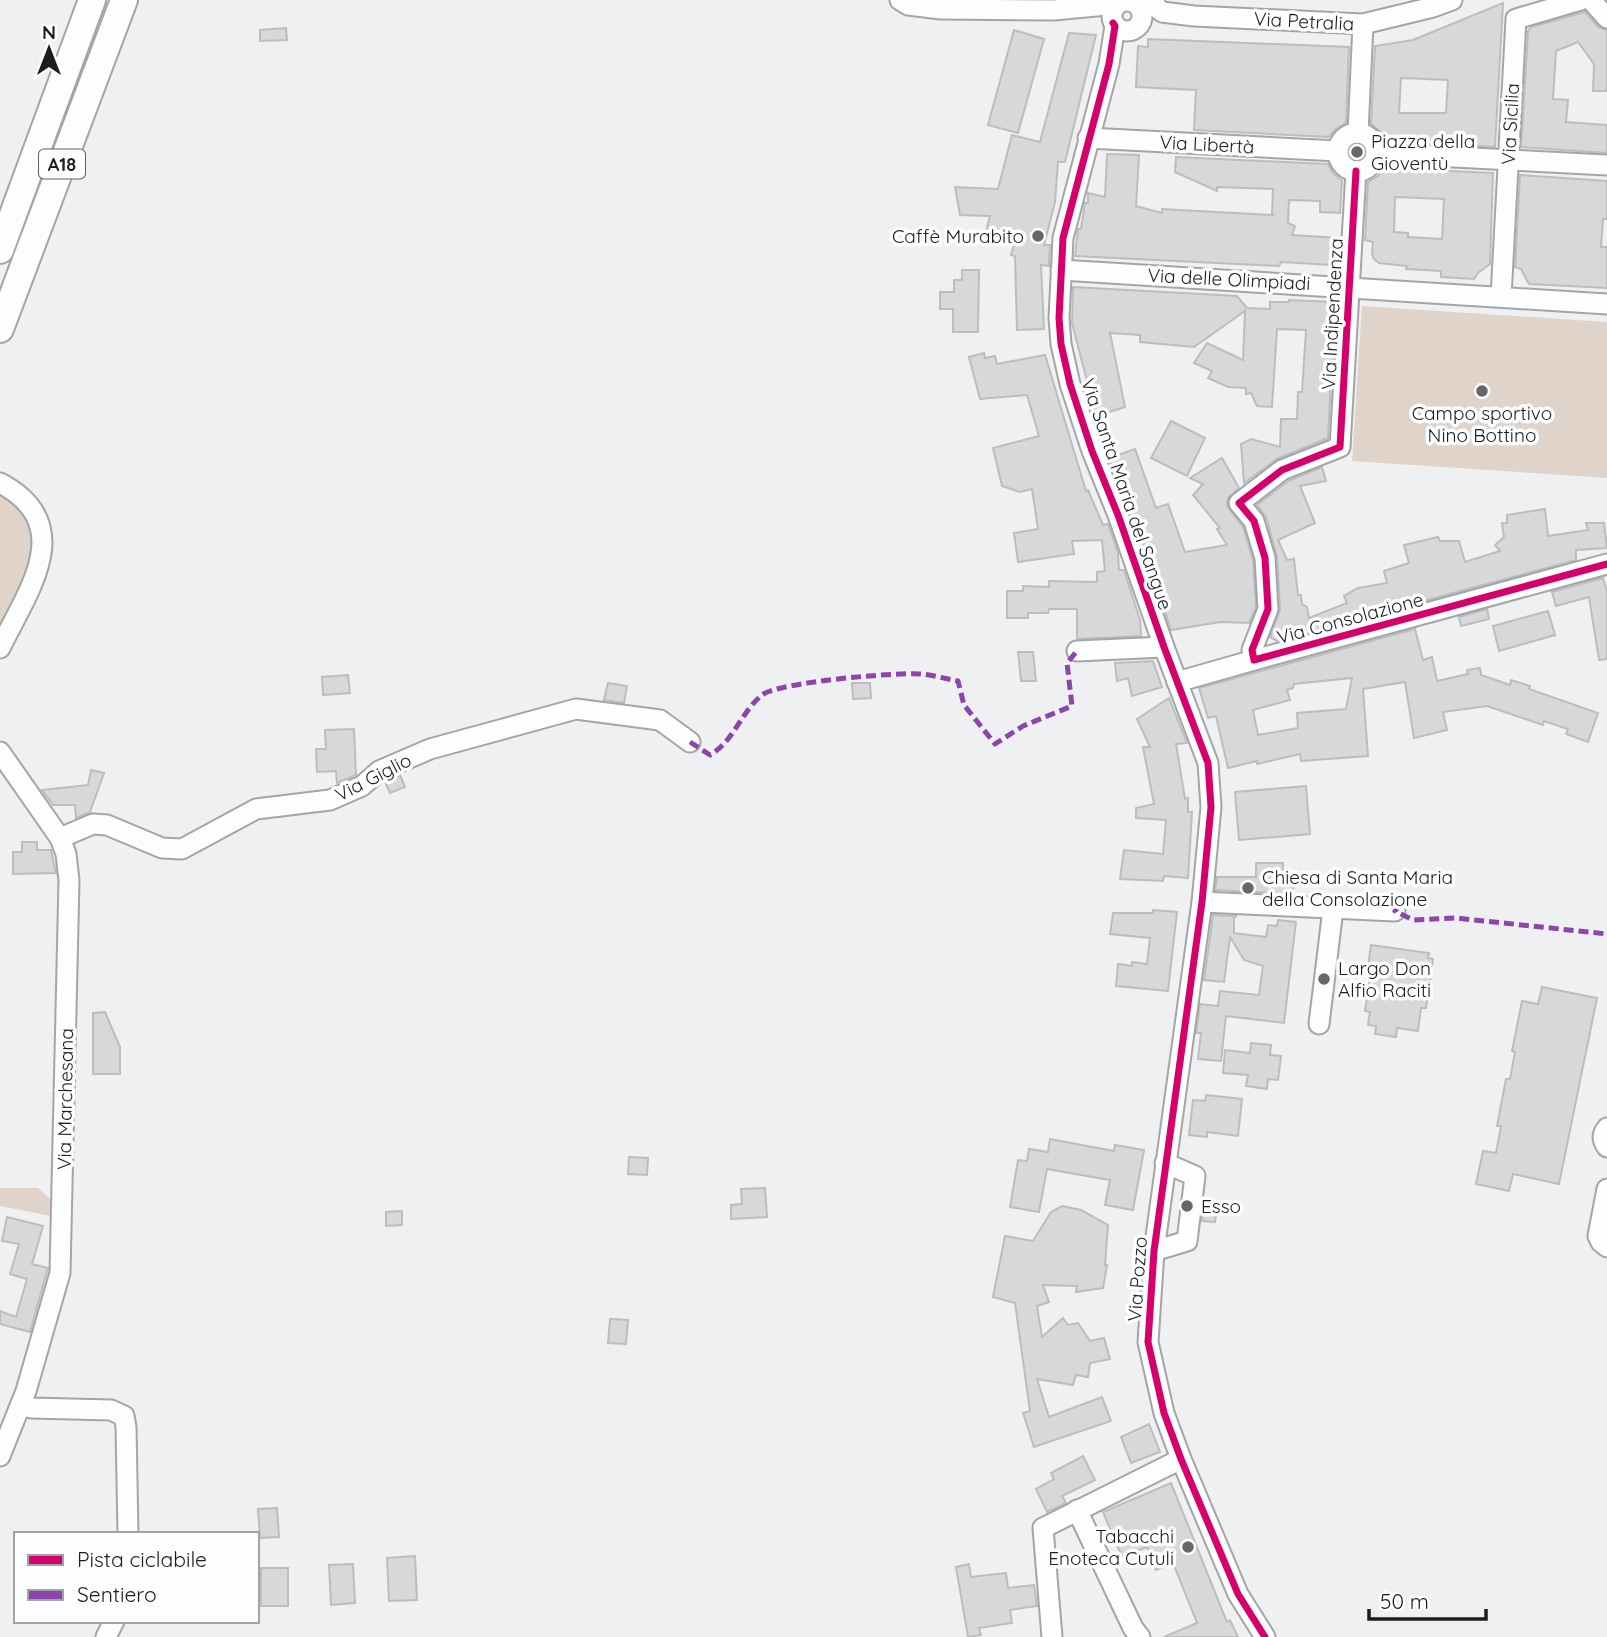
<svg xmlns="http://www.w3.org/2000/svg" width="1607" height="1637" font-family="Quicksand,sans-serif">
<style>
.green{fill:#e0d4ca}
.building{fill:#d6d8d9;stroke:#bbbdbe;stroke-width:2;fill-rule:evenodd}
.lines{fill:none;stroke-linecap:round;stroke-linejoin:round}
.minor-casing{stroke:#a3a5a7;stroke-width:23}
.highway-casing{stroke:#a3a5a7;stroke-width:30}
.minor{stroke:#fcfdfd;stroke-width:19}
.highway{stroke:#fcfdfd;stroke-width:26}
.quiet{stroke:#8e44ad;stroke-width:5;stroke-dasharray:10 5;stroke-linecap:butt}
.cycleway-casing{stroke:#fbfdff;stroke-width:11}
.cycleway{stroke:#d6006c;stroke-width:7}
.poi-dot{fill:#666768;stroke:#fbfdff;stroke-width:2.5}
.labels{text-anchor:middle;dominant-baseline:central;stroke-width:7;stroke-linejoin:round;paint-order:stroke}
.shield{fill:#fbfdff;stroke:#5f6062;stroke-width:2}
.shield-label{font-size:18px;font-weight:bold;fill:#1c1d1e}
.street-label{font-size:19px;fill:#1c1d1e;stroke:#fbfdff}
.poi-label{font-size:19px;fill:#1c1d1e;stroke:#fbfdff;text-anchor:start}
</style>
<rect width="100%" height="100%" fill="#eef0f2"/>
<g class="green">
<path d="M1362,306L1607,322V478L1352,461Z"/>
<path d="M0,492C63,530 23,583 0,633Z"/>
<path d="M0,1188H38L51,1200V1216L0,1206Z"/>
</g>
<g class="building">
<path d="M1503,3L1495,147L1387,141L1381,132L1371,124L1375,46L1413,40ZM1401,78L1448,80L1446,113H1399Z"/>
<path d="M1585,12L1598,27L1607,30V91H1593L1594,64L1578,42L1556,51L1553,99L1568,100L1566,122L1607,125V153L1521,147L1528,31L1531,27Z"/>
<path d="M286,28L287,40L260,41V30Z"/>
<path d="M1014,30L1044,39L1018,133L988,125Z"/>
<path d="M1069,33L1096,35L1065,162H1058L1055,202L1044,245H1050L1049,266L1041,265L1044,329L1017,330L1015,256L1011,255L1014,244L983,243L990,216L960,215L955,187L998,189L1012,135L1040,142Z"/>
<path d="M1148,39L1349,47L1346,123L1336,129L1329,137L1194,130L1196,90L1136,87L1138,46L1148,47Z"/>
<path d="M1107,154L1139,155L1136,206L1162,213V209L1274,215L1272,214L1273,189L1217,187V191L1175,172L1176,157L1328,164L1333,173L1342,180L1340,213L1320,212V201L1289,200L1288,223L1295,226L1292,235L1338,238L1337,256H1332L1331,265L1281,262L1279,266L1075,256L1078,229H1081L1085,203H1088V193L1105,197Z"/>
<path d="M1384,168L1493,173L1490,264L1478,273L1474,279L1441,277V271L1406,269L1407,266L1379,263L1374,259L1372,254L1373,242L1365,240L1368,182L1378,176ZM1395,197L1444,199L1442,239L1408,237V233L1394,232Z"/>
<path d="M1520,175L1607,181V219H1603L1601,247H1607V288L1529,284L1521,269L1515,267Z"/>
<path d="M962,270H979L978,332H953V309H940V292H954V280H962Z"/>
<path d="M1073,287L1237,296L1247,308L1270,309V302H1289V300L1335,302L1328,438L1277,459L1244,483L1241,444L1251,439L1280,447L1281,419H1297L1298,392H1302L1306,330L1277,329L1272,407L1257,406L1251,393L1246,394V388L1228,387L1208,378L1212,371L1194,363L1207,343L1243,360L1245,311L1194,347L1140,342V335L1110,333L1125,407L1096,416L1072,323Z"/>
<path d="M984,353L985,358L995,356L997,364L1045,355L1086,491L1088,490L1103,525L1108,524L1118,553L1119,570H1124L1140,620L1141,636L1077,639V609H1049L1048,613H1028V618H1007V591H1023V586L1049,587V581L1097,582V572L1105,571L1102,540L1072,541L1074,554L1018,562L1014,533L1038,529L1032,489L1020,492L1002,486L993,448L1039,436L1027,395L980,399L969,357Z"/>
<path d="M1171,421L1205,438L1187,476L1151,458Z"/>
<path d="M1113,439L1118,455L1135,449L1156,508L1168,504L1185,552L1227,545L1217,529L1220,528L1193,495L1203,484L1190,478L1222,458L1239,488L1228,498L1227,506L1243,527L1253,560L1256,607L1249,623L1220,622L1171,630L1142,540H1140L1102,441Z"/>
<path d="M1322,467L1326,481L1300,486L1315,523L1278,540L1287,560L1294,559L1298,595H1301L1302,604L1307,607L1309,618L1347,603L1344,596L1358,588L1387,583L1384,571L1409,563L1404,545L1438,537L1440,541H1459L1465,562L1500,551L1495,545L1504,537L1502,523H1507V515L1545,509L1548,536L1588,530L1586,523H1604L1607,548L1576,550V560L1416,603L1415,601L1390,607L1391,610L1277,641L1270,637L1280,609L1277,557L1266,517L1257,505L1288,481Z"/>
<path d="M1603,578L1607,591V659L1599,660L1589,597L1556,606L1552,592Z"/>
<path d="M1487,609L1489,619L1461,626L1459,617Z"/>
<path d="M1548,611L1555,635L1499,651L1493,626Z"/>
<path d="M1415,629L1423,660L1432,657L1437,681L1468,674L1467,670L1480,668L1481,675L1510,685L1511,680L1530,686L1529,689L1598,713L1588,742L1566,734L1568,729L1544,721L1543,725L1487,706L1443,712L1447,730L1414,738L1405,682L1363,689L1368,756L1301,761L1300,754L1257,764V761L1228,768L1216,716L1208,718L1199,688ZM1352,678L1346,709L1297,713L1298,728L1258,735L1253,710L1290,700L1287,690L1293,688L1294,684Z"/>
<path d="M1018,652H1033L1036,681H1021Z"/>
<path d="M1153,661L1162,687L1132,696L1128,678L1117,681L1115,663Z"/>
<path d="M348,675L350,693L323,695L322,677Z"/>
<path d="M608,683L627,686L624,703L604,700Z"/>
<path d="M852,683H870L871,698L853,699Z"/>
<path d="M1169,698L1187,743L1176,744L1185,799L1188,798V812H1192L1188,878L1164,876L1163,881L1120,879L1124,850L1163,854L1166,820L1136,818V808L1154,804L1143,747H1150L1137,719Z"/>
<path d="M354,729L356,775L337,783L336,771L317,772L316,749H326L325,730Z"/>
<path d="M91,770L104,773L90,812L76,818L75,805H53L42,790L88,785Z"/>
<path d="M400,775L405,787L390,793L385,782Z"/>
<path d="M1306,786L1310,834L1239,840L1235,792Z"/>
<path d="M22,842H37V850H51L56,873L13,874V852H22Z"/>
<path d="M1256,863H1283V873L1294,874L1293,894L1215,890L1217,877H1256Z"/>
<path d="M1153,910L1177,912L1168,991L1116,986L1118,964L1132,966V962L1147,964L1150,938L1110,934L1113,913H1153Z"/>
<path d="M1213,915L1237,916L1234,917V933L1266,937L1268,925L1277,926L1278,920L1296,922L1284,1023L1226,1016L1221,1061L1198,1059L1201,1033H1196L1200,1004L1218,1006L1220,991L1259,995L1263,966L1244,960L1230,937L1224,982L1204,980Z"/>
<path d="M1371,945L1429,953L1428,958L1433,959L1426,1008H1421L1418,1031L1397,1028L1396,1037L1375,1034L1376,1026L1368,1025L1370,1012L1365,1011L1370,976L1367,975Z"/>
<path d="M1542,987L1597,998L1559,1184L1513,1174L1509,1191L1476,1184L1483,1151L1496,1153L1501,1126H1497L1506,1079H1510L1515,1052L1512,1051L1522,1001L1538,1004Z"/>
<path d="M105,1012L120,1047V1074H93V1013Z"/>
<path d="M1251,1043L1271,1045L1270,1055L1281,1056L1278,1080L1268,1079L1267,1089L1246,1086L1248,1075L1223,1073L1225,1050L1250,1053Z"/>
<path d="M1206,1095L1242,1099L1238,1136L1207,1132V1137L1189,1135L1193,1100L1205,1101Z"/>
<path d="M1050,1139L1114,1151L1115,1145L1144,1150L1133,1210L1105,1205L1110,1180L1047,1169L1039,1212L1010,1207L1018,1160L1027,1161L1029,1149L1048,1152Z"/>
<path d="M629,1157L648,1158L647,1175L628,1174Z"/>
<path d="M765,1188L767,1217L731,1219V1205L742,1204L741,1189Z"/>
<path d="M1204,1201L1218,1203L1215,1222L1202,1221Z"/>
<path d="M1062,1206L1081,1210L1108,1225L1105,1265H1107L1103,1288L1076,1292L1077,1286L1043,1285L1049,1302L1037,1306L1042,1337L1063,1318L1068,1325L1078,1323L1090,1341L1104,1338L1110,1359L1090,1363L1088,1377L1076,1375L1073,1385L1037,1379L1049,1417L1102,1397L1111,1421L1034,1447L1023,1413L1030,1411L1015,1303L993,1297L1005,1236L1033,1241L1051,1212Z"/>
<path d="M402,1211V1225L386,1226V1212Z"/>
<path d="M7,1217L43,1226L32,1264L48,1268L30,1332L0,1324V1311L16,1317L27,1279L10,1274L19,1244L2,1241Z"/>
<path d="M610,1319L628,1320L626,1344L608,1343Z"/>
<path d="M1149,1424L1160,1452L1131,1463L1121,1437Z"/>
<path d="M1083,1456L1095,1480L1062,1496L1066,1503L1047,1512L1036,1489L1054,1479L1051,1473Z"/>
<path d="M1171,1483L1227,1622L1230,1620L1238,1637H1164L1197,1623L1173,1563L1156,1570L1147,1547L1122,1557L1103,1512Z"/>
<path d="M277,1508L279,1537L260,1538L258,1509Z"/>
<path d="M415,1556L417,1600L389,1601L387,1558Z"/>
<path d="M353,1564L355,1603L331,1605L329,1565Z"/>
<path d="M969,1564L971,1577L1006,1573L1008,1588L1034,1585L1037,1606L1010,1610L1012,1623L979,1628L981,1635L968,1637L956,1567Z"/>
<rect x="261" y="1568" width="27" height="38"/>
</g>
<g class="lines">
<defs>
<g id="minor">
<path d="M900,0L908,5L941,9L1054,10L1117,4"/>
<path d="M1154,0L1156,7L1162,12L1194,16L1363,24L1433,7L1452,0"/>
<path d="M1591,0L1607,18"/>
<circle cx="1127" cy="16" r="15"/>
<path d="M1115,26L1109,64L1063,238L1059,318L1061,344L1070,384L1092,451L1118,515L1164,647L1208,763L1211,807L1202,902L1154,1251L1148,1342L1164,1413L1181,1459L1238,1594L1265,1637"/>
<path d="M1358,133L1363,24"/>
<circle cx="1357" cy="152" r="19"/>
<path d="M1088,138L1338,151"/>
<path d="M1376,153L1607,165"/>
<path d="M1356,171L1340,447L1282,470L1239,503L1254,521L1265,558L1268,609L1252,650L1254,660L1607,564"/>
<path d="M1061,270L1607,304"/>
<path d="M1501,297L1516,19L1581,0"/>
<path d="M0,483C79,525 27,592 0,648"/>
<path d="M1077,651L1164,647"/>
<path d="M1177,682L1254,660"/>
<path d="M0,752L60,838L66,854L69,880L60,1273L26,1391L0,1456"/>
<path d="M60,838L93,824L107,825L162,848L182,849L256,809L330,800L362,786L379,771L430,749L576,709L660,720L690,742"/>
<path d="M1202,902L1395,911"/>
<path d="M1319,1024L1333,909"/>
<path d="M1607,1128C1602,1134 1602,1140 1607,1147"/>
<path d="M1607,1189L1598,1236L1601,1242L1607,1247"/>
<path d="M1154,1251L1187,1241L1195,1176L1165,1163"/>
<path d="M21,1404L31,1408L111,1410L124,1416L126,1427L128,1534"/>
<path d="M1077,1510L1133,1628L1140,1637"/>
<path d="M106,1637L114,1621"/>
<path d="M1052,1637L1043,1528L1181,1459"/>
</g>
<g id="highway">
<path d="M0,250L92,0"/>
<path d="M0,329L124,0"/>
</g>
</defs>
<use href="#minor" class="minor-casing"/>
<use href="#highway" class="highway-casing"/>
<use href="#minor" class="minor"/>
<use href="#highway" class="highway"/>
<g class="quiet">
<path d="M690,742L710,755C734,741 741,712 762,695C778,682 897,672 921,674C933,675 946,679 958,681L964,705L995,744L1023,726L1072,706L1067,663L1077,651"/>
<path d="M1400,904L1395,911L1413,920L1456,918L1607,934"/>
</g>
<defs>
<g id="cycleway">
<path d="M1113,23L1115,26L1109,64L1063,238L1059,318L1061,344L1070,384L1092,451L1118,515L1164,647L1208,763L1211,807L1202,902L1154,1251L1148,1342L1164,1413L1181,1459L1238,1594L1265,1637"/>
<path d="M1356,171L1340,447L1282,470L1239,503L1254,521L1265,558L1268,609L1252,650L1254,660L1607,564"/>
</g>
</defs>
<use href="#cycleway" class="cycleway-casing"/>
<use href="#cycleway" class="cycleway"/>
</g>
<g class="poi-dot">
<circle cx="1357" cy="152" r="7"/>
<circle cx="1038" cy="236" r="7"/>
<circle cx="1482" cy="391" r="7"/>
<circle cx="1248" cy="888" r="7"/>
<circle cx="1324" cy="979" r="7"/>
<circle cx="1187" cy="1206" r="7"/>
<circle cx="1188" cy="1547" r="7"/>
</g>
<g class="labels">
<rect class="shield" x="39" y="149.5" width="46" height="29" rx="5"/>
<g class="shield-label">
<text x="62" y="164">A18</text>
</g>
<g class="street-label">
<text transform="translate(1304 21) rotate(3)">Via Petralia</text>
<text transform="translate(1510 124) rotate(-87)">Via Sicilia</text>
<text transform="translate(1207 144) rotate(3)">Via Libertà</text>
<text transform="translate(1229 279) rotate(3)">Via delle Olimpiadi</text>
<text transform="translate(1332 314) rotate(-87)">Via Indipendenza</text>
<text transform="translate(1127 494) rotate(71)">Via Santa Maria del Sangue</text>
<text transform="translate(1350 618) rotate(-15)">Via Consolazione</text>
<text transform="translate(373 777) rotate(-27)">Via Giglio</text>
<text transform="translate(65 1099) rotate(-89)">Via Marchesana</text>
<text transform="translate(1137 1279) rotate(-86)">Via Pozzo</text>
</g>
<g class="poi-label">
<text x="1371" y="141">Piazza della<tspan x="1371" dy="22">Gioventù</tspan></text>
<text x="1024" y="236" text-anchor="end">Caffè Murabito</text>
<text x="1482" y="413" text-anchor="middle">Campo sportivo<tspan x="1482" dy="22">Nino Bottino</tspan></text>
<text x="1262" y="877">Chiesa di Santa Maria<tspan x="1262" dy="22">della Consolazione</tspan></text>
<text x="1338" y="968">Largo Don<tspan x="1338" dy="22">Alfio Raciti</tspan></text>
<text x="1201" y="1206">Esso</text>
<text x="1174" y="1536" text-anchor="end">Tabacchi<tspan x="1174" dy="22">Enoteca Cutuli</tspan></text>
</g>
</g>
<rect x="14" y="1532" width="245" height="91" fill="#fbfdff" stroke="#a2a3a5" stroke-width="2"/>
<rect x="28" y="1555" width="35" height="10" fill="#d6006c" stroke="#a2a3a5" stroke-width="2"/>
<text x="77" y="1567" font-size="21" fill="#1c1d1e">Pista ciclabile</text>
<rect x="28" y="1590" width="35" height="10" fill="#8e44ad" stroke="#a2a3a5" stroke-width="2"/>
<text x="77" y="1602" font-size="21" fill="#1c1d1e">Sentiero</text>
<g transform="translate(49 49)" stroke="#fbfdff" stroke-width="5" paint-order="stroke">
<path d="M0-5L12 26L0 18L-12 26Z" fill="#1c1d1e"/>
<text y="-10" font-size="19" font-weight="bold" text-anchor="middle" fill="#1c1d1e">N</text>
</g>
<path d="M1369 1609v10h117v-10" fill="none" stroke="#1c1d1e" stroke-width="3.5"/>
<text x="1380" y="1609" font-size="21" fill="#1c1d1e" stroke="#fbfdff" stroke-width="5" paint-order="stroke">50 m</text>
</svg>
